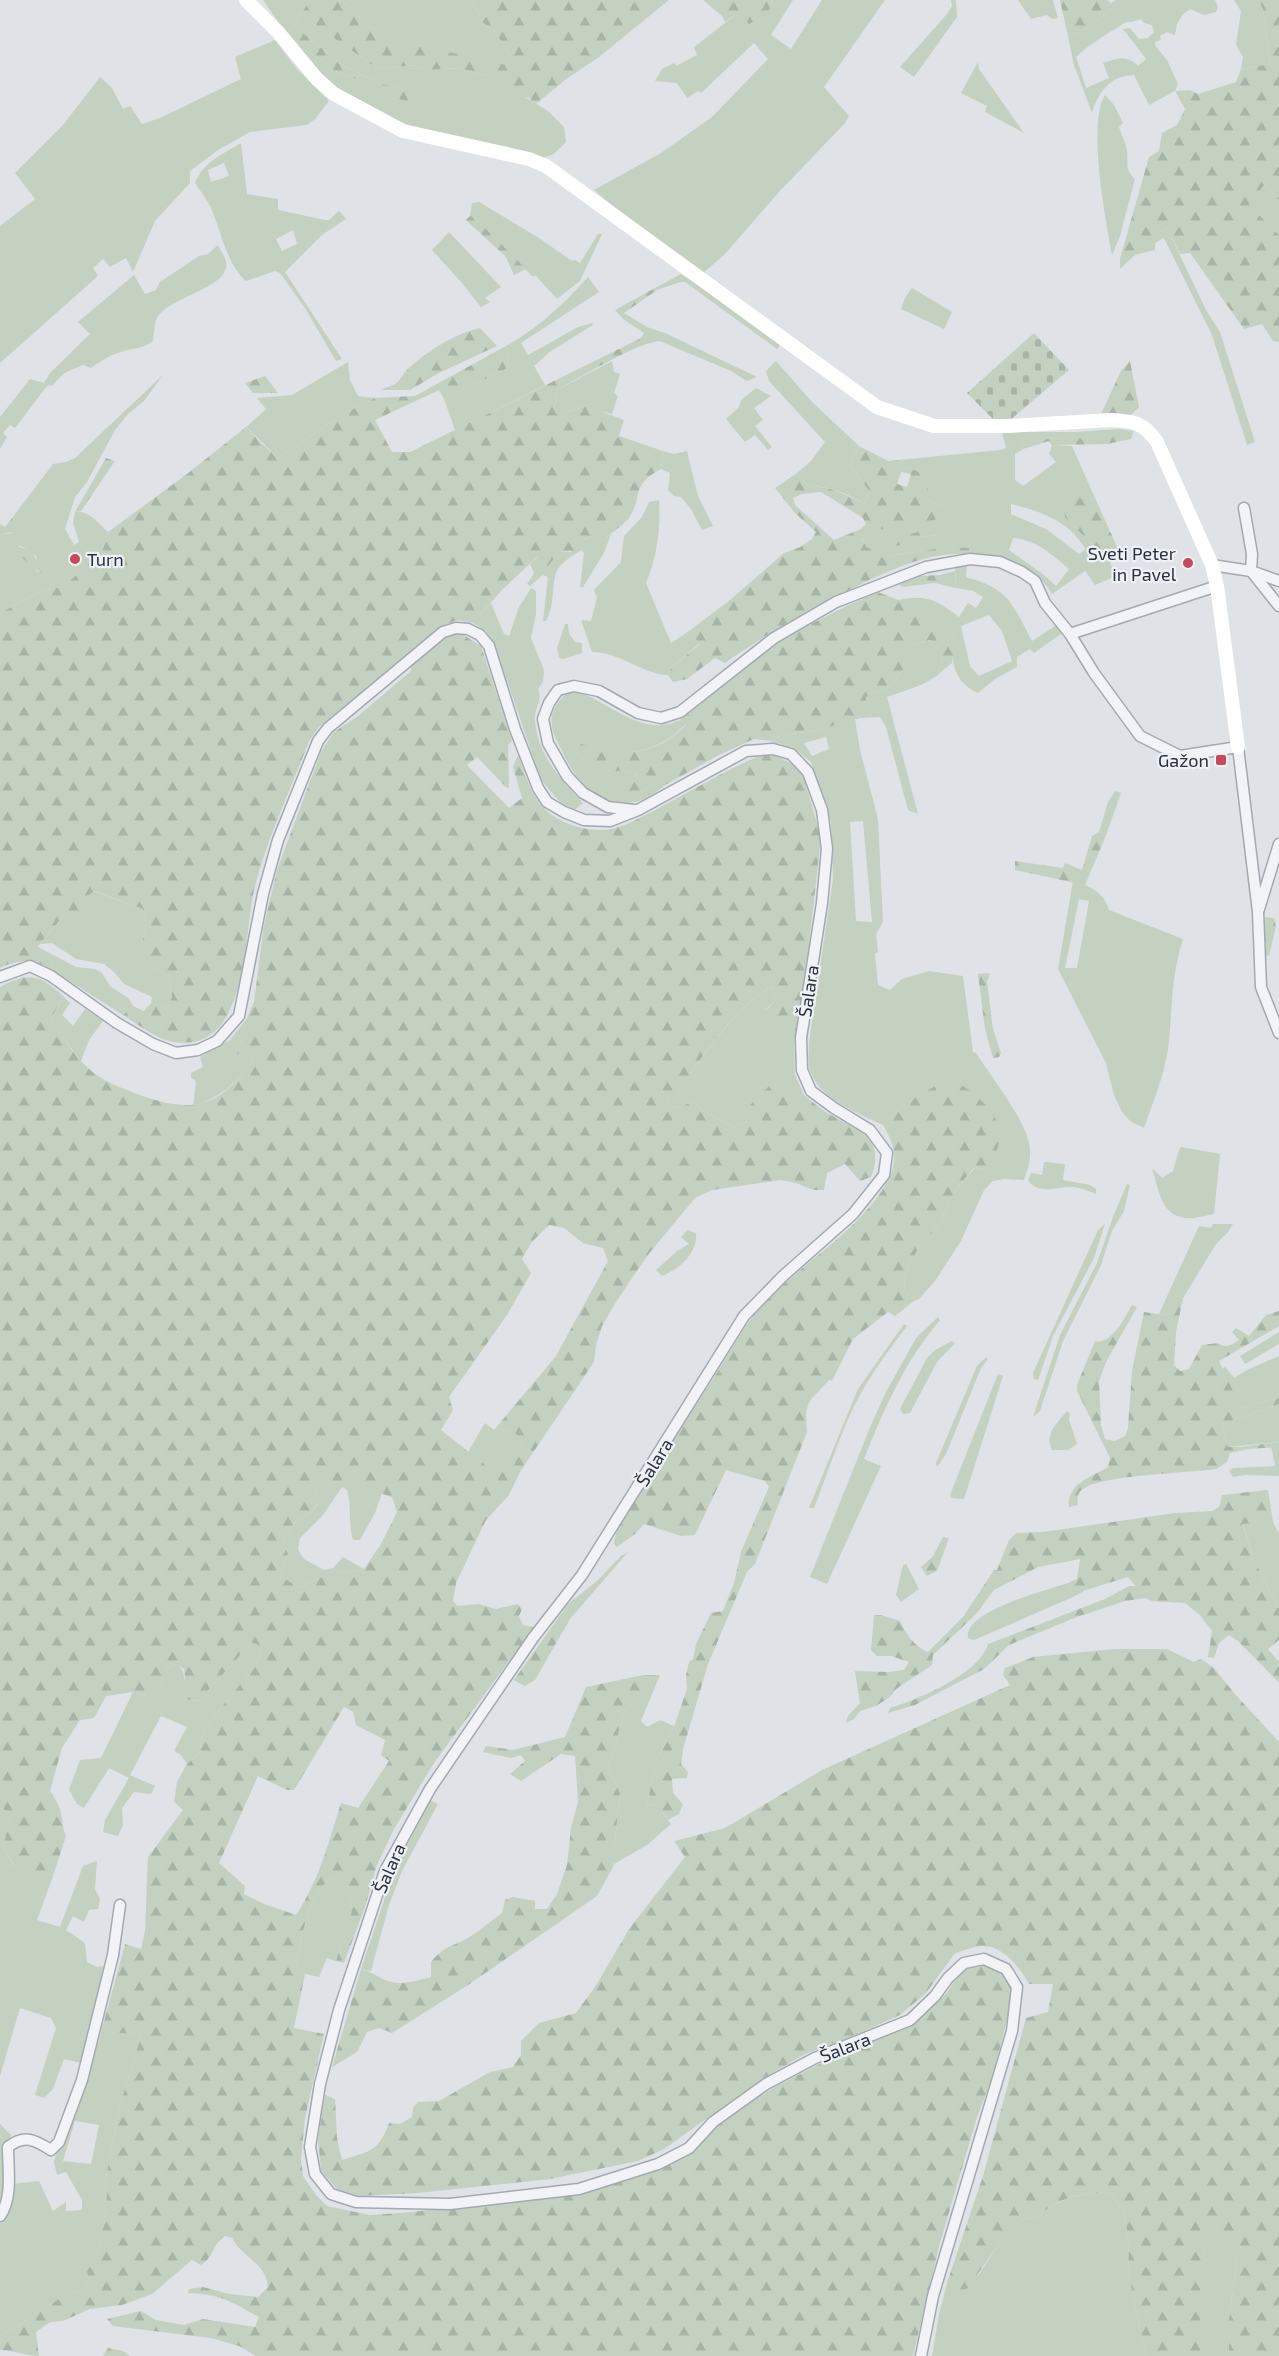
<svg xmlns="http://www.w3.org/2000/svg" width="1279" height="2356" font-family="'Exo 2',sans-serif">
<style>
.green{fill:#c4d1c0;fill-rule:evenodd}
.forest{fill:url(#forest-firs);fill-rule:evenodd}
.cemetery{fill:url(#cemetery-stones)}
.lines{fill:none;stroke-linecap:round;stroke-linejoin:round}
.street-casing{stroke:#a4a9b1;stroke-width:13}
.street{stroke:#f1f3f6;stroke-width:10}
.secondary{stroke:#fff;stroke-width:14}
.poi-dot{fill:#c7495c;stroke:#eef1f5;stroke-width:2}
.labels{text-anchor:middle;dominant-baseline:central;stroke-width:4.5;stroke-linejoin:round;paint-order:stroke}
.poi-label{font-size:18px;fill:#28303d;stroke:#eef1f5;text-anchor:end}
.street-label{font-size:18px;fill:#28303d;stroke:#eef1f5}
</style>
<defs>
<pattern id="forest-firs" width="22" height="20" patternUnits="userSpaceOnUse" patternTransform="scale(1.5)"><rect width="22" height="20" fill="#c4d1c0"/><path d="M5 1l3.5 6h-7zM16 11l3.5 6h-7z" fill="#a8b4a6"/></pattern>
<pattern id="cemetery-stones" width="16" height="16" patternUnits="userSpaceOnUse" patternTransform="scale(1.5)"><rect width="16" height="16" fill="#c4d1c0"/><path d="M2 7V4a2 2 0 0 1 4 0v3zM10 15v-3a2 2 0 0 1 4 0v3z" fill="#a8b4a6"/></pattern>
</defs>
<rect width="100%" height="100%" fill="#dfe2e7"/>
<g class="green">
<path d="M263,0H310L287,35Z"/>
<path d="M342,0H473L482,22L494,31L512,57L515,68L392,39L370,27Z"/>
<path d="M773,0H793L771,35L791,49L822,0H885L824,87L849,116L845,123L779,192L724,255L703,273L654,240L594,190L661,153L712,117L768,59L754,43L701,93L698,91L687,98L677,83L655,81L662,69L674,63L676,66L697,55L694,47L738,13L769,11Z"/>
<path d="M951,0H956L957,17L914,77L900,67L947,14L952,6Z"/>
<path d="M1018,0H1053L1058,18L1052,19L1047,15L1031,19Z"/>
<path d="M1116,0H1215L1218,7L1216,12L1204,15L1190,9L1183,14L1177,24L1175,35L1167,32L1160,36L1161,40L1155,42L1156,47L1167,60L1178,84L1175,91L1149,105L1134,75C1111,75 1098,92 1092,113L1074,65L1068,36C1086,33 1094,20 1109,12L1111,3ZM1141,19L1144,23L1152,25L1154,32L1148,38L1139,39L1130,28L1123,29L1146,59L1138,66C1128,55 1117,58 1103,63L1109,78L1086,88L1076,57C1090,43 1109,33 1126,22H1132Z"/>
<path d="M1234,0H1259L1263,10L1270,64L1241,69L1243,57L1236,45L1241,11Z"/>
<path d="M311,22L378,69L414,65L428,70L459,68L492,77L548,111L564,127L566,142L554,154L541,159C476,143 377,127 326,81C315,70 306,57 296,45L320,59L335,71L351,76L366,87L408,89L381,84L342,65L303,33Z"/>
<path d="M275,40L296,68L329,101L315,119L307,125L250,132L218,150L190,171V183L155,221L133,272L126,258L110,267L103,259L93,268L98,276L0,363V226L35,199L15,173L63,125L100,77L112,88L123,109L130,106L142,124L160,118L241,79L235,57Z"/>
<path d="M978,62L979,69L1024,133L985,112L987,106L961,93Z"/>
<path d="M1105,95L1114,105L1123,123L1119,127C1121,134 1126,143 1127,151C1129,163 1124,169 1135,179L1120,236L1112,255C1106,220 1087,124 1105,95Z"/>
<path d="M241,143L247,194L278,199V210L325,220H329L339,211L346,219L322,235L285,272L342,359L336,361L305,308L280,273L275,271L246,281C226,263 221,231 211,208C207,199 200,191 195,183C203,162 223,154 241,143ZM224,163L229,176L211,182L208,170ZM293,230L297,244L282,251L276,239Z"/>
<path d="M1264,185L1279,200V235L1248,205Z"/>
<path d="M479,202L539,238L572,261L575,260L580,263L598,234H602L580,281L557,299L536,276H532L475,218L470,216L472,203Z"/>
<path d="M1167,228L1206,310L1220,332L1255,442L1247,445L1212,335L1161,232Z"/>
<path d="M449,232L501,287L485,298L490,302L481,307L462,283L432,250Z"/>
<path d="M218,245C220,250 225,256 226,262C231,288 169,296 157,318C154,325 154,334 153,341C144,349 132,348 121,352C110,355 101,361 91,368L83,365L64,373L53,385L47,386L15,428L10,425L3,433L7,437L0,449V417L30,379L44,383L50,373L90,334L78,322L134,275L145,294L156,290L160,282L199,256L208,254Z"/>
<path d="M681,274L729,305L780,345L777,349L685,282H680L657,290L655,288Z"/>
<path d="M588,277L599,292L521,343L528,355L578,327L592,323L593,325L551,351L534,366L545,385L455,430L444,399L506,369L508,361L506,346C537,329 565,303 588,277Z"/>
<path d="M912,288L952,312L944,329L901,309L905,298Z"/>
<path d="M665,333L757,377L747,381L731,371L662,342Z"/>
<path d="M612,361L614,372L620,374L614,393L618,396L612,414L600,411L591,404L565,413H557L553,407L557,400L555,393L559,389Z"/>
<path d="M776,361L812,402L859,446L850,465L870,492L864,504C847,493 829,486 808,486L797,473L811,461L825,442L769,381L766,371Z"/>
<path d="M348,362L350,380L358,396L375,398L345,413L278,458L246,427L266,409L257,398L292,395Z"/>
<path d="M163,375L144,401L128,414L115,430L87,482L75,497L65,529L74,545L79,542L73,523L75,512C89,510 99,524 108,532L102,552L64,586L39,592L0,613V535L11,533L20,523L12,518L53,464L66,462L75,458ZM21,546L36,556L37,561L50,571L38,572L32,564L10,547Z"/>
<path d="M756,388L771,396L754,408L763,420L755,426L772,447L768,450L755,435L745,442L726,419L739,407L741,400Z"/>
<path d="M1118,429L1133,431L1132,437L1047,439L1022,443L1023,449L1015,454V480L1023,486L1056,462L1049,454L1052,445L1072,446L1095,498L1086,502L1065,517L1110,563L1116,576L1095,585L1085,571L1052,594C1032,560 1005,561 969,554V549L908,553L890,556V548L922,537L938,535L940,529L867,548L862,538L866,532L941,507L926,498L928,483L919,472L903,465L899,460L1000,450L1006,448L1002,432H1075ZM1011,504C1030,508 1055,517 1070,530C1076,535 1081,543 1086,549L1079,554L1046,529L1011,514ZM1013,538C1037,540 1051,554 1069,569L1056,586L1044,575L1009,550Z"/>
<path d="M663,451L674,454L687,451L698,496L713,526L702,530L691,509L681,497L674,496L668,490L670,473L661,469Z"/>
<path d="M659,500C661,528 657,557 646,583L671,643L689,631L700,643L673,666L668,675C641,674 621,652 592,652L581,620L591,621L597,598L594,590L621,562L624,536L642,517L649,502Z"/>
<path d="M611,534L604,553L583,587H580L584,553L581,550C573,556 559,563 556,573C551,589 555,605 546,621H543L548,577L543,575L530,586L527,584L534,573L530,564L538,557H554L559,551L571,552L582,541L593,536L600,541Z"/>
<path d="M967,564L966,577C1009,589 1012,603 1032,641L1058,624L1061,634L1034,653L1030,649L1017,657V667L995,679L978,693C955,683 949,661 955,639C941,618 922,609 898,600C926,594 937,600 959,617L968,603L976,608L983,597L973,591L956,588L955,565ZM989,615L1002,631L1012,661L979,676L970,666L961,626Z"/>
<path d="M531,588L536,591V614L531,638L544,670L543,682L538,689C543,704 534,706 535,720C537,753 560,780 583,803L574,810L560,802L541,780L495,645L486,631L473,623L491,603L504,634L509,636L519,607Z"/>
<path d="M565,624H568L569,634L575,642L582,643V653L564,659L559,658L557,648Z"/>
<path d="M930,640L941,653L943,670C929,685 906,690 887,697L918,814L908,810L886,727L880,717L860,718L866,709V697L894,684L899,674L908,666V650L911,646Z"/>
<path d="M579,692C612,704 643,738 680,720L686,724C650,760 620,754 574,748C592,771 607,772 635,771L637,794L654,784H667C657,791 647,800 635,802C597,810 574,778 560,747C555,737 550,728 552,717C553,707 559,701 566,694Z"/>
<path d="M855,719L860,750L878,819L883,922L876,934L878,952L875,954L878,985L890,990L902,979L929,971L963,976L973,1052L976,1053C990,1075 1028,1123 1030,1148C1031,1159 1028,1169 1024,1180L1004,1179L993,1181L984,1190L961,1241L935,1281L919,1299L914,1301L904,1289L905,1273L920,1245L940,1224L946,1207L957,1188L975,1168L989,1170L905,1104L883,1125C858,1113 814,1097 809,1065C808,1058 809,1049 809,1042L833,879L831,822L811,762L794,748L771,741L782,735L814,731ZM826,737L829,749L812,756L804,743ZM863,821L872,922H871L856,921L850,822Z"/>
<path d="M1115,791L1121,793L1105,838L1099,832L1108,802Z"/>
<path d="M1073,881C1090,886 1104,892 1109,910L1183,939C1170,980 1173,1009 1168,1049C1164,1076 1153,1102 1144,1128L1130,1121L1122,1112L1114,1095L1106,1063L1058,969ZM1079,899L1089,901L1077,968H1065Z"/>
<path d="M93,891L143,909L146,923L142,943L151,966L169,976L172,997L167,1009L151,1003L152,997L124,984L113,971L104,964L76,959L52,943L40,944L65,914H80L82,900Z"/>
<path d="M38,947L76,967L95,969L102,973L110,986L128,998L133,1006L123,1015L51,969L53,961Z"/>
<path d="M772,986L775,1001L765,1010L776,1028L794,1043L795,1075L804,1095L735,1127L708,1114L693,1102L675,1108L666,1101L675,1094C704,1057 731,1010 772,986Z"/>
<path d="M63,996L70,1003L62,1015L73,1026L85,1009L103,1021L89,1040L81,1061L50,1021Z"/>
<path d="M246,1020L252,1027L228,1060L249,1046L253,1061C235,1085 221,1096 193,1107L196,1081L191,1078V1073L203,1067L200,1057L230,1040Z"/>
<path d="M1181,1147L1220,1154L1214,1214C1208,1215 1201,1217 1195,1218C1161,1221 1160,1193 1152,1168L1162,1178L1173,1171L1179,1150Z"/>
<path d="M1044,1162L1065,1164L1063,1180L1090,1185L1096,1189V1194C1088,1191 1081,1188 1073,1187C1057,1186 1039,1196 1028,1180L1031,1173L1042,1175Z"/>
<path d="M1127,1184L1130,1185L1124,1211L1112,1231L1101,1265L1063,1341L1040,1411L1033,1417L1060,1335L1097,1263L1113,1217Z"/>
<path d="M1105,1224L1094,1258L1053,1336L1038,1380L1034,1379L1033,1373L1098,1230Z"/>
<path d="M1213,1224H1233L1228,1232L1216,1244L1183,1298L1176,1296L1165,1315L1159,1314L1199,1226L1211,1228Z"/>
<path d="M688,1230L696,1233C698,1253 679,1269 662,1276L656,1270L677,1251L689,1244L681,1237Z"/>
<path d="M938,1317L940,1320C905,1361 884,1409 864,1459L881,1466L827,1584L810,1577L871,1425L886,1392L916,1338Z"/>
<path d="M904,1324L907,1326C885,1355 864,1383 849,1417C836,1446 826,1478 814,1508H809L858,1389Z"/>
<path d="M1279,1332V1344L1245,1364L1240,1356Z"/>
<path d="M952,1341L955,1343L937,1362L910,1413L903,1414L900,1409L927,1358L935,1350Z"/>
<path d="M1279,1356V1398L1241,1408L1222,1369L1225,1367L1234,1378L1249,1369Z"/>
<path d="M986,1357L988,1359L981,1368L946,1454L937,1467L936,1463L977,1366Z"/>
<path d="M998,1374L1003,1376L964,1499L952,1498L950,1495Z"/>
<path d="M1279,1404V1442L1228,1447L1222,1424Z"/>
<path d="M1067,1411L1070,1414L1069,1420L1077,1444L1068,1450H1052C1044,1434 1057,1423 1067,1411Z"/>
<path d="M485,1423L494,1430C509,1428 513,1430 523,1441L499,1477L468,1452Z"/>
<path d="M1271,1446L1279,1447V1476L1245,1475L1233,1477L1229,1471L1233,1468L1275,1466Z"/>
<path d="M345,1482L382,1493L375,1513L360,1540H353C348,1524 352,1507 347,1490L342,1487L323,1515L300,1538L298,1550L304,1559L324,1570L333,1568L343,1557L364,1569L354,1572L334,1571L299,1588L281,1576L288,1554L283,1542L295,1522L310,1513L318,1504L314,1492L325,1483Z"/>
<path d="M1273,1522L1279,1534V1610L1254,1559L1242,1523Z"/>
<path d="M906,1564L919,1589L901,1602L896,1595L903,1565Z"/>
<path d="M1068,1583L1073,1597L974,1640L968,1638C963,1611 1048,1590 1068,1583Z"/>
<path d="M251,1643L257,1644L262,1653L254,1667L204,1729L199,1754L187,1764L180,1754L174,1751L187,1727L161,1716L130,1775L155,1786L151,1794L134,1792L122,1808L123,1825L118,1836L103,1832L105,1820L129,1778L109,1768L84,1808L77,1804L69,1790L80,1760L101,1758L133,1692L146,1696L159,1687L168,1668L177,1664C192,1676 179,1694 173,1709L182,1699L199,1701Z"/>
<path d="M646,1699H650L641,1721L647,1727L660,1720L674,1726L657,1759L647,1804L657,1806L671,1824L647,1845L614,1864L612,1869L620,1793L608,1766L627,1706Z"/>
<path d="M430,1800L438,1804L402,1871L389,1905L371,1971L361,1969L394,1871Z"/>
<path d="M0,1807L11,1814L3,1847L14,1866L53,1876L37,1920L60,1927L83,1866L97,1861L95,1889L100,1899L98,1909L89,1910L84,1922L73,1916L66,1930L85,1943L87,1962L97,1967L112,1965L81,2063L64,2059L53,2089L44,2098L35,2095L56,2028L51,2018L20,2008L0,2076Z"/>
<path d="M334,1877C368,1901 345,1929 336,1961L327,1958L319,1977L305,1974L296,1969C302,1941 306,1891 334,1877Z"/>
<path d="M119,2031L141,2036L120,2105L105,2182L107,2195L104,2225L97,2253L88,2255L90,2280L79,2293L69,2292L15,2328L0,2335V2224L12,2203V2184L39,2181L53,2211L66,2202V2211L82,2210V2200L66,2172L57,2175L54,2162L58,2147L73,2120L99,2040L110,2033ZM75,2121L99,2125L91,2164L63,2161Z"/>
<path d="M0,2124L11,2135L6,2145L5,2188L0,2210Z"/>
<path d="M1110,2192L1124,2213L1129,2243L1128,2272L1146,2356H932L939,2314L948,2280L955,2290L979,2274L999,2244L1024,2218L1037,2219C1056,2197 1082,2193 1110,2192Z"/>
<path d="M1229,2233L1237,2260L1229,2320V2356H1203V2259L1208,2236Z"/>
</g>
<g class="forest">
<path d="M310,0H342L370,27L392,39L514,67L512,57L494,31L482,22L473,0H669L599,57L565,80L536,104L529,98L521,96L492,77L459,68L428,70L414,65L378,69L311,22L303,33L342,65L381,84L409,89L410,100L405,101L366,87L351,76L335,71L320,59L296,45L287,35Z"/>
<path d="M703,0H773L769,11L749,24L738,13L725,22L722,16Z"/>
<path d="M1060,0H1107L1111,3L1109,12C1094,20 1086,33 1068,36Z"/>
<path d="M1259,0H1279V200L1264,185L1249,205L1279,235V342L1273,341L1262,324L1244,329L1190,253L1180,254L1167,228L1161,232L1165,237L1155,243V250L1135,255L1120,269V259L1149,157L1159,151L1162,133L1177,125L1185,109L1175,91L1190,90L1198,94L1236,82L1241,69L1270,64L1263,10Z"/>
<path d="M470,216L475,218L526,269L514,275L506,257L466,220Z"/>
<path d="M655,288L657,290L624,313L647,327L665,333L662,342C646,337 578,379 559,389L555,393L557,400L553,407L557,413H565L591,404L600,411L624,420L619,436L663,451L661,469C630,486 644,494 629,518C624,525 607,536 600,542L593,536C584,539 579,542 575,551H559L547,568L537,557L502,590L473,623L458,620L441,626L319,727L309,741C291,789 268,836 255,886C243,932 250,1053 175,1042C157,1040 138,1024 123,1015L133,1006L144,1011L151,1003L167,1009L172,997L169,976L151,966L144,951L142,943L146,923L143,909L94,891L82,900L87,910L80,914H65L38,946L53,961L51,969C32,959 19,959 0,968V613L39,592L64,586L102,552L108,532L187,474L246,427L261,443L278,458L345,413L375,398L415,396L506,346L508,361L506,369L444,399L439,390L375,420L392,452H410L641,338L644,333L623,319L615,310Z"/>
<path d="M480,328L497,346L439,373L410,390H382C387,386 390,387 395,384C400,381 403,374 407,370C427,351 454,334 480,328Z"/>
<path d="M1130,361L1139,407L1131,415L1100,416L1121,371Z"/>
<path d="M265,376L278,393H253L245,383Z"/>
<path d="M1121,436L1132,437L1131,439L1107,444L1052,445L1049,441L1023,449L1022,443L1047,439Z"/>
<path d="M859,446L888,461L899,460L903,465L919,472L929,483L926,498L941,507L935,520L866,532L862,539L867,548L927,529H940L938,535L922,537L891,548L890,556L948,547L969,548V554C925,551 882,574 843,593C802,614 763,636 725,663L715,658L687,679L673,682L668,675L673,666L700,644L689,631L730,600L784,553L800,547L812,539L816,532L795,513L775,488L797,473L808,486C829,486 846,494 864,504L870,492L850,465ZM901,472L911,474L907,487L897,484ZM821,492L863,518L866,524L861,529L834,540L795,505L793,498L802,494Z"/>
<path d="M106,458L115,461L81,511L75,512Z"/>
<path d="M1080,498L1086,502L1095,498L1118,549L1110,563L1065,517L1064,504Z"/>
<path d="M12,518L20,523L15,531L0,535V524L5,527Z"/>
<path d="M13,544L32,552L37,561L51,571L47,576C38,573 19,554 10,547Z"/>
<path d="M955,571L956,588L935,583L902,587L899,584L919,576L940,575Z"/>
<path d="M878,592C908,604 937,611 955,639L952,663L943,670L941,653L930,640L911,646L908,650V666L899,674L894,684L866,697V709L860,718L814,731L782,735L771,741L754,739L719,755L667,784H654L637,794H628L625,790L636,777L635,771C604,772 594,772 574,748L581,744C623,757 654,757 686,725L680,720C704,702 724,680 748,663C788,634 832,612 878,592Z"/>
<path d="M462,634L481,646L512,741L508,745L509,788L506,787L477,757L467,765L509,808L522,798L513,767L518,755C525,774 531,797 547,811C562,825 591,833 611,829C627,826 643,816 657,809C691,791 724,771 759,756L774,755L796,766L804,778L821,838L806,971L794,1043C783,1034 768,1025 765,1011L775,1001L772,986C731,1010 703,1057 675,1095L666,1101L675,1108L693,1102L708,1114L735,1127L748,1121L750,1105L772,1083L794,1098L804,1095C813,1102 821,1110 831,1115C859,1132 886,1136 871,1177L860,1181L845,1164L827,1173L824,1190H813L796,1183L781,1180L712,1190L695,1198L647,1256L616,1302L602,1326L596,1345L594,1362L520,1472L509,1495L486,1520L456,1583L453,1601L457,1606L479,1604L496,1609L518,1604L522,1609L519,1616L523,1625L534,1627L434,1763L394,1829L377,1865L365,1907L344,1963L336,1961C344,1929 368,1901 334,1877C306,1891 302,1941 296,1969L305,1974L294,2028L324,2034L305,2118L301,2159L303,2176L316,2195L327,2206L370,2215L414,2212L637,2176L775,2087L831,2058L895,2033L925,2013L947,1993L961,1970L972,1962H985L1002,1970L1012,1983V2002L991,2081L977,2117L940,2243L913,2356H256L239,2346L211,2338L113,2326L107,2319L141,2311L156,2320L184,2325L203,2319L255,2327L259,2317C232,2302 220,2294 188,2293L189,2289L203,2287L229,2294L258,2297L268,2287C265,2261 244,2260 232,2238L225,2236C212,2244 215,2256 201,2265L192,2260L152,2294L122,2305L90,2309L63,2321L50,2322L36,2332L39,2356C25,2356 14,2350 0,2350V2335L15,2328L69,2292L79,2293L90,2280L78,2247L82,2241L88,2254L97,2253L104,2224L107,2195L105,2182L120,2105L141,2036C124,2032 114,2031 99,2040L125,1944L141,1949L145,1931L148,1857L183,1810L174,1802L177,1782L187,1764L199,1754L204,1729L254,1667L262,1653L257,1644L251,1643L199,1701L182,1699L173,1709L169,1708L185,1678L184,1669L177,1664L168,1668L159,1687L151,1695L146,1696L133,1692L106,1696L94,1718L80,1720L62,1748L50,1791C54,1797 58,1803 60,1810C63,1819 62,1827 66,1836L53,1876L15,1867L3,1847L11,1814L0,1807V987C28,972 39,974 63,996L50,1021C63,1036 73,1055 88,1068C101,1081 120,1087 137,1094C192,1114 217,1109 253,1061L249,1047L228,1060L223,1055L240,1044L251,1027L246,1020L254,1002L264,925L277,870L321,752L334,732L358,716L411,671V666C426,652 440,635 462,634ZM549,1225L564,1228L583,1243L603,1248L608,1261L556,1356L494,1430C509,1428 513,1430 523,1441L499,1476L441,1430L453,1410L449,1397L507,1315L531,1273L522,1259L531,1243ZM345,1482L392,1497L397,1512L381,1544L364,1569L354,1572L334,1571L299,1588L281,1576L288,1554L283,1542L295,1522L310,1513L318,1503L314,1492L325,1483ZM344,1707L353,1712L356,1725L385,1740L381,1755L389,1761L358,1808L341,1803C329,1841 319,1881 296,1915L264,1904L244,1894L245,1886L219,1863L258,1776L287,1790H294Z"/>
<path d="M1099,832L1105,838L1085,885L1015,870V861L1063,868L1065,863L1082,870L1092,836Z"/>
<path d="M1265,917L1274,918L1276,926L1269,956L1265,955L1262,926Z"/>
<path d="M990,973L987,982L993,1029L1001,1053L999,1057L993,1058L985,1029L978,974Z"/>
<path d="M947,1079C966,1083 1001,1113 1000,1134C1000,1140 998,1147 996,1153C995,1160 995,1165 989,1170L974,1168L957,1188L946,1207L940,1224L920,1245L905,1273L904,1289L914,1301L895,1316L888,1312L853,1339L832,1381L829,1380C809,1402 804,1401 807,1432L755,1564L747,1572L708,1664L683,1749L681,1764L688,1772L687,1778L672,1779L673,1793L683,1804L679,1814L668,1820L657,1806L647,1804L657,1759L675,1724L687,1689L686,1675L689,1662L693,1659L696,1644L711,1613L723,1611L734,1583L741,1552L769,1487L765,1481L726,1470L695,1535L681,1536L644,1524L636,1533L617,1547L614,1544C616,1518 640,1494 654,1473C665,1457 673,1439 684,1422C697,1402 712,1382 724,1361C736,1342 747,1322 762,1305C800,1264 867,1226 890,1176C899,1157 893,1142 883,1125L905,1104Z"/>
<path d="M1175,1296L1183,1298L1176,1332L1174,1365L1180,1371L1189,1369L1202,1345L1218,1343C1225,1349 1232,1345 1239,1340L1232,1332L1236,1328L1249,1336L1266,1315L1279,1311V1326L1219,1361L1241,1408L1279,1398V1404L1222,1424L1228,1447H1240L1279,1442V1447L1248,1449L1230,1453L1227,1462L1216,1469C1188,1473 1101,1475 1083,1489C1077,1493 1077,1499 1078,1505L1069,1507C1067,1483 1090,1478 1108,1467L1110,1458L1077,1391V1385L1095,1341L1098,1342C1116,1338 1123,1320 1132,1305L1137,1307L1106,1362L1099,1381L1101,1425L1105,1439L1115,1441L1125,1436L1128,1428L1132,1371L1144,1312L1165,1315Z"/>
<path d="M1268,1490L1273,1522L1242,1524L1254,1559L1279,1610V1640L1268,1649L1279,1662V1683L1238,1641L1229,1635L1219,1643L1214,1658L1208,1657L1212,1631L1200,1615L1185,1603L1152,1601L1145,1598L1125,1601L1077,1617L1009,1645L984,1669L915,1705L888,1713L890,1708C919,1699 979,1674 988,1644L1105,1599L1129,1586H1136L1128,1577L1086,1590L1073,1597L1068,1583L1077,1579L1080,1559L1038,1567L994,1590L976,1614L933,1655L932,1665L896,1689L890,1697L876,1706L860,1711L854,1719L846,1723L848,1716L860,1703L855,1671L888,1672L904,1670L909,1662L891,1656H877L871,1650L874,1615H881L900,1621C905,1633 915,1647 928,1652L963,1617L994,1570H997L1009,1540L1016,1533L1043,1532L1175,1513L1212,1511L1219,1507L1222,1495Z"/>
<path d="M943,1537L949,1538L937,1571L927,1576L921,1567L933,1556Z"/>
<path d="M628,1552L570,1619L535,1680L525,1686L514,1680L568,1604L597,1581L621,1556Z"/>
<path d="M1114,1649H1167L1194,1662L1201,1659L1214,1668L1234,1693L1279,1742V2356H1229V2320L1237,2260L1228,2233L1208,2237L1203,2259V2356H1146L1128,2272L1129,2243L1124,2213L1110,2192C1082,2193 1055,2197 1037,2219L1024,2218L999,2244L967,2289L955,2290L948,2280L983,2176L1026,2018L1048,2012L1053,1984H1029C1020,1968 1004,1946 983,1946C974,1946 963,1951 955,1953L926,1993L900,2015L851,2037L805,2054L764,2078L664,2149L638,2161L550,2179L418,2193L358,2196L337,2189L321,2171L318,2139L325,2095L335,2099L337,2138L342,2160C369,2152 379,2151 389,2123L400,2124L412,2117L413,2108L418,2102L439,2101L490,2072L513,2067L521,2055V2041L539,2023L576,2013L597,1984L629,1929L685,1857L674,1841L725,1828L822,1770L1010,1685L1003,1675L1005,1668L1033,1657Z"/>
<path d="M643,1675H660L650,1699L627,1706L608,1766L620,1793L612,1869L597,1896L468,1985L392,2033L379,2028L367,2032L357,2052L332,2067L361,1969C370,1971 375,1975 383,1979C399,1987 415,1981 431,1977V1962C444,1946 449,1948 466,1939C479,1932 490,1921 502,1913L505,1900L513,1897L535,1901V1909H547L557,1894L567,1865L571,1828L578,1802L575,1756L561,1754L521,1781L510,1774L525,1761L521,1755L511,1758L483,1752L486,1746L513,1750L565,1737L586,1687Z"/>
<path d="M108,2348L123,2351L130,2356H103Z"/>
</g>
<path class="cemetery" d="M1034,333L1069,370L1010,420H994L967,393Z"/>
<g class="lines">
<defs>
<g id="street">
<path d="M1244,508L1252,554L1251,571L1279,581"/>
<path d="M1212,565L1251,571L1279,606"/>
<path d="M1070,634L1217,586"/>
<path d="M634,810L608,807L583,793L567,776L548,743L543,719L549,703L558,690L574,686L599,691L638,713L661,718L680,712L774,638L836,602L926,567L970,559L1000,562L1022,572L1035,581L1045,603L1070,634L1094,673L1140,736L1180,756L1238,747L1258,912L1261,987L1279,1033"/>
<path d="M1259,909L1279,844"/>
<path d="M0,977L30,966L51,976L117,1023L153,1044L176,1053L198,1050L217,1041L239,1016L263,894L278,840L318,741L328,728L443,632L456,628L468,629L480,635L489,646L515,729L538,788L547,802L564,812L584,820L610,821L638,810L746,751L773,749L791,754L808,772L822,810L827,849L822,903L801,1038L802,1070L811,1091L834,1108L870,1130L887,1153L884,1175L853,1214L783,1276L744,1316L582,1575L533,1638L430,1789L385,1871L339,2010L320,2084L310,2147L315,2174L331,2194L356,2202L450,2204L579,2189L658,2164L689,2148L713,2122L766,2084L815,2058L910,2020L935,1996L948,1978L964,1963L984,1959L1006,1969L1017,1987L1012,2031L933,2296L921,2356"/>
<path d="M0,2216C13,2198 8,2169 8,2147C25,2134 35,2140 51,2150L59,2142L82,2080L113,1955L120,1905"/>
</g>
</defs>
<use href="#street" class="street-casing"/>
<use href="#street" class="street"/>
<path class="secondary" d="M246,0L278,32L317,79L334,94L403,131L529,159L546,166L877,407L934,426H1008L1112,420C1134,421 1144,423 1157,442L1212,565L1217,586L1238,747"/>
</g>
<g class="poi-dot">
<circle cx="75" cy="559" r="6"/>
<circle cx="1188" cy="563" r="6"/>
<rect x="1215" y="754" width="12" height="12" rx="3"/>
</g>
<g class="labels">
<g class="poi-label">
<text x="1176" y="553">Sveti Peter<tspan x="1176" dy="21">in Pavel</tspan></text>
<text x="87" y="559" text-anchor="start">Turn</text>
<text x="1209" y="760">Gažon</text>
</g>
<g class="street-label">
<text transform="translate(808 991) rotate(-81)">Šalara</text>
<text transform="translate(654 1462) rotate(-58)">Šalara</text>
<text transform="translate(389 1868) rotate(-66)">Šalara</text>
<text transform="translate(845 2047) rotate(-21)">Šalara</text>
</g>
</g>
</svg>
